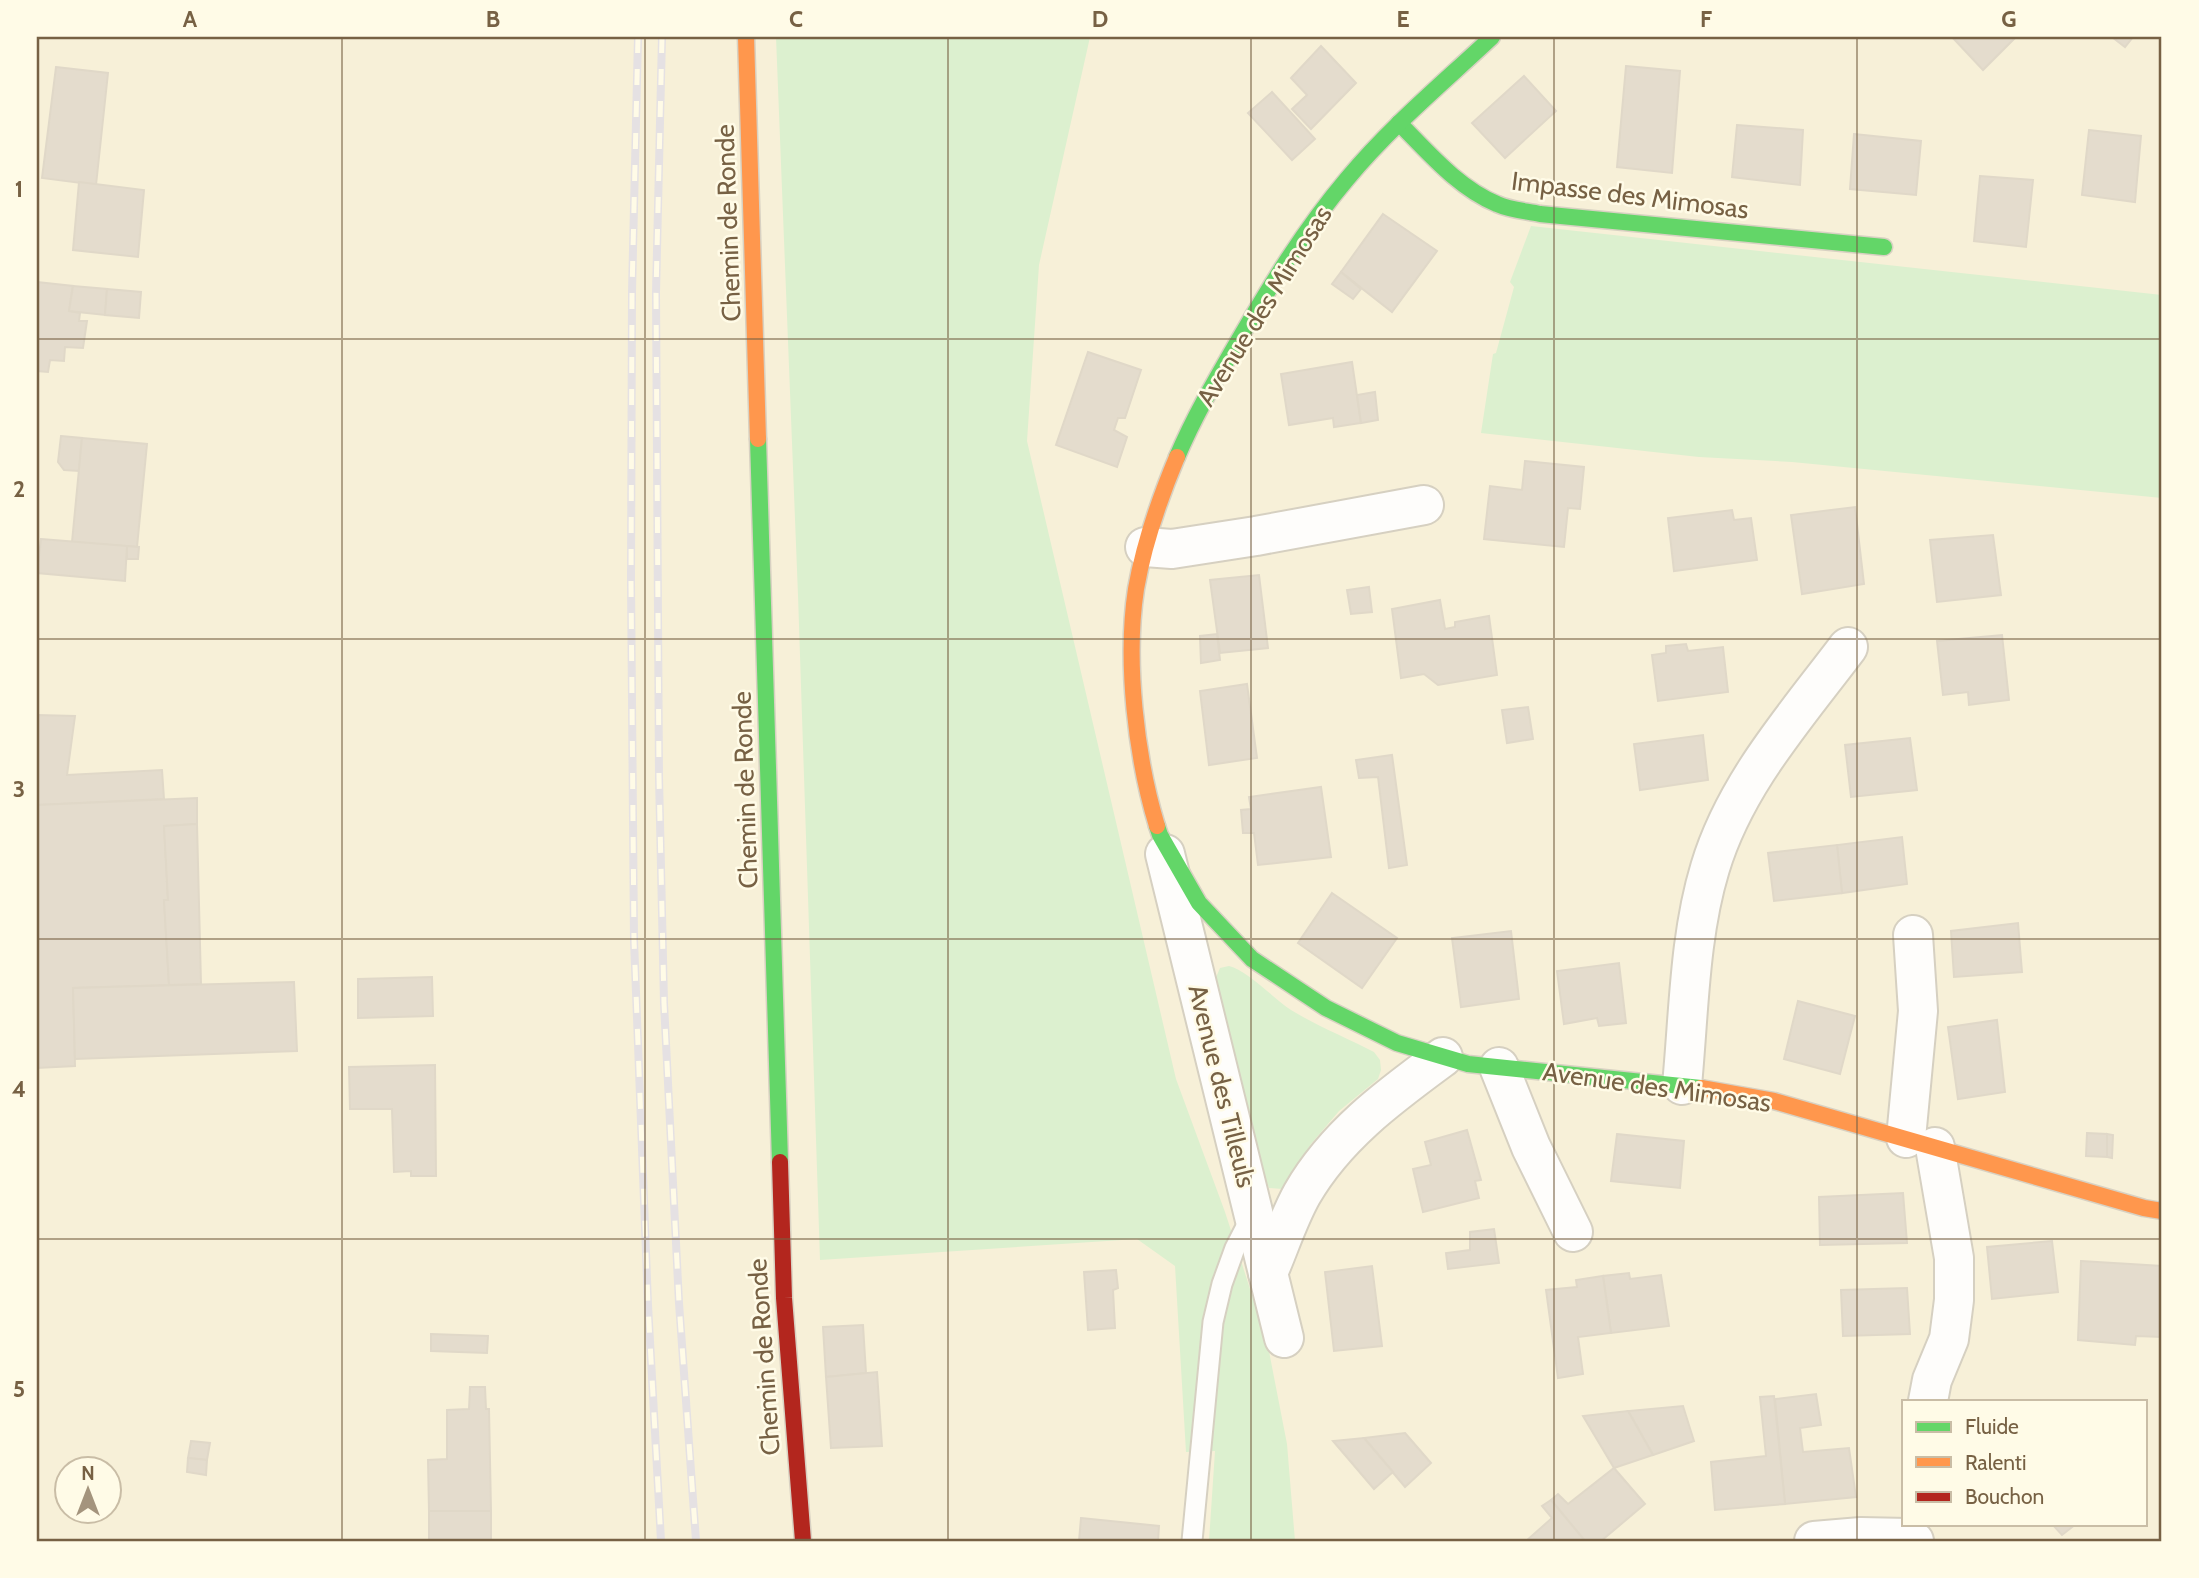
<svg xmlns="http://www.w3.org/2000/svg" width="2199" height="1578" font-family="Cabin,sans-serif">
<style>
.residential{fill:#f7f0d8;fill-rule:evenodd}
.green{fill:#dcf0cf}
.building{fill:#e4dccd;stroke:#e0d8c8;stroke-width:2}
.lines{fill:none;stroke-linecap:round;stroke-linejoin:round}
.lane-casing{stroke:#d6d0c1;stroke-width:23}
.street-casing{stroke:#d6d0c1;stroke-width:42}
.fast-casing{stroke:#d8d1c2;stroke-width:19}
.slow-casing{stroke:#d8d1c2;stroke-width:19}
.jam-casing{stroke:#d8d1c2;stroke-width:19}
.lane{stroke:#fefdfb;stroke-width:19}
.street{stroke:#fefdfb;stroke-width:38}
.fast{stroke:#63d668;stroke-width:16}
.slow{stroke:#ff974d;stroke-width:16}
.jam{stroke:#b3261e;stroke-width:16}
.rail-casing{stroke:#e5e1e3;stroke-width:8}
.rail{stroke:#fffbe7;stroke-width:5;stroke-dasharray:16;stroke-linecap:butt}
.grid{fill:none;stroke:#776144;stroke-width:2;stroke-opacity:0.55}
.labels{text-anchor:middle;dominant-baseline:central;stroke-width:5;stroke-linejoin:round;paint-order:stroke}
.street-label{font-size:26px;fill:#776144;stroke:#fffbe7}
.neatline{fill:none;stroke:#776144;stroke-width:2.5}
.grid-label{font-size:23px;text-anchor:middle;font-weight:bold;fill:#776144}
</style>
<rect width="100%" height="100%" fill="#f7f4e6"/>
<path class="residential" d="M37,37H2162V1541H37ZM1903,1401H2145V1524H1903ZM66,1470H108V1512H66Z"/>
<g class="green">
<path d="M776,37H1090L1039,265L1027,441L1176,1079L1225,1212L1267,1341L1287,1444L1295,1541H1209L1215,1451L1186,1452L1175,1266L1137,1239L820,1260L798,595Z"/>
<path d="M1531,226L2162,295V498L1792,462L1699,457L1481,433L1493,354L1496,353L1514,287L1510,282Z"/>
<path d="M1229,966C1247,970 1274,999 1291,1010C1317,1026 1347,1038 1374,1052L1380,1060L1381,1070L1378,1079L1339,1111L1311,1144L1282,1189L1269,1188L1267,1183L1214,982L1220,968Z"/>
</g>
<g class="building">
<path d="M1952,37H2016L1983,70Z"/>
<path d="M2112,37H2133L2125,47Z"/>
<path d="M1321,46L1356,83L1311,129L1292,109L1307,95L1291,78Z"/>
<path d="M1626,66L1680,71L1672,173L1617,167Z"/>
<path d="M56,67L108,73L96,185L42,178Z"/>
<path d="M1524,76L1556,111L1505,158L1472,123Z"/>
<path d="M1272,92L1315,139L1292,160L1248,113Z"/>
<path d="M1737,125L1803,130L1800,185L1732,177Z"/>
<path d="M2089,130L2141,136L2135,202L2082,195Z"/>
<path d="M1854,134L1921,141L1916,195L1850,189Z"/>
<path d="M1980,176L2033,180L2026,247L1974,241Z"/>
<path d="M79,182L144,190L138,257L73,250Z"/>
<path d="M1383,214L1437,251L1392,312L1341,272Z"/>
<path d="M1341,272L1361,289L1353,299L1332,284Z"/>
<path d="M37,282L73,286L69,311L80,313L79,321H87L83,348L65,347L64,361L50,360L48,372L37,371Z"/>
<path d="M73,286L107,289L105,315L69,311Z"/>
<path d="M107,289L141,292L139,318L105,315Z"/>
<path d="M1088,352L1141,370L1125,418H1118L1114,430L1127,437L1117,467L1056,445Z"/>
<path d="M1352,362L1361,423L1334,427L1333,418L1289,425L1281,374Z"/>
<path d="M1375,392L1378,420L1361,423L1357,395Z"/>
<path d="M61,436L82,438L79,471L64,470L58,462Z"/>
<path d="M82,438L147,444L137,547L72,542Z"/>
<path d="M1525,461L1584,467L1580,509L1568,508L1564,547L1484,539L1490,486L1522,490Z"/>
<path d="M1855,507L1864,584L1802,594L1791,515Z"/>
<path d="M1732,510L1734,520L1751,518L1757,560L1674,571L1668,518Z"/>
<path d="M1993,535L2001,595L1937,602L1930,540Z"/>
<path d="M41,539L127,546L125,581L37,573Z"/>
<path d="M127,546L139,547L138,559H127Z"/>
<path d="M1259,575L1268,648L1220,653L1210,580Z"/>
<path d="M1369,587L1372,612L1351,614L1347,590Z"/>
<path d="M1440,600L1445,629L1455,627V622L1489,616L1497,675L1438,685L1424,674L1401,678L1392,609Z"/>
<path d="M1217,634L1220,660L1201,663L1200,636Z"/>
<path d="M2002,635L2009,700L1969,705L1968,692L1943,695L1937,641Z"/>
<path d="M1686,644L1688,651L1723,647L1728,692L1658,701L1652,655L1666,653V646Z"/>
<path d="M1247,684L1257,758L1209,765L1200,691Z"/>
<path d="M1528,707L1533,739L1507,743L1502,710Z"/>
<path d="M37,715L75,716L67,775L162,770L164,799L37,805Z"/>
<path d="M1703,735L1708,780L1640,790L1634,744Z"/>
<path d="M1910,738L1917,790L1851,797L1845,745Z"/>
<path d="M1392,755L1407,865L1389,868L1378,777L1359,778L1356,760Z"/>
<path d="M1321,787L1331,857L1258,865L1254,833H1243L1241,810L1251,809L1249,797Z"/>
<path d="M197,798V824L164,826L168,900H164L169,985L73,988L75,1066L37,1068V805Z"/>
<path d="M197,824L201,984L169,985L164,900H168L164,826Z"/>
<path d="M1902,837L1907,884L1842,893L1837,845Z"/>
<path d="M1837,845L1842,893L1774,901L1768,853Z"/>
<path d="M1332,893L1397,938L1362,988L1298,943Z"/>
<path d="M2018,923L2022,972L1954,977L1951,931Z"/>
<path d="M1511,931L1519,999L1461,1007L1452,938Z"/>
<path d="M1619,963L1626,1023L1599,1026L1597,1018L1564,1024L1557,971Z"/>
<path d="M432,977L433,1016L358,1018V979Z"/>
<path d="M294,982L297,1051L75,1059L73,988Z"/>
<path d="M1798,1001L1855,1016L1840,1074L1784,1059Z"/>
<path d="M1997,1020L2005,1092L1958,1099L1948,1027Z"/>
<path d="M435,1065L436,1176H411V1171L394,1172L392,1109H350L349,1067Z"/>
<path d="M1467,1130L1481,1180L1475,1181L1479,1198L1423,1212L1413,1169L1431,1165L1425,1142Z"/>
<path d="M2087,1133L2107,1134V1157L2086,1156Z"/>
<path d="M1617,1134L1684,1141L1680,1188L1611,1181Z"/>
<path d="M2107,1134L2113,1135L2112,1158L2107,1157Z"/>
<path d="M1903,1193L1907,1243L1820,1245L1819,1197Z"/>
<path d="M1494,1229L1499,1263L1448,1269L1446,1253L1470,1250V1232Z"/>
<path d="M2052,1241L2058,1292L1992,1299L1987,1247Z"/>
<path d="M2081,1261L2162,1266V1337L2136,1336L2135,1345L2078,1340Z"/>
<path d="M1372,1266L1382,1346L1334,1351L1325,1272Z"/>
<path d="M1116,1270L1118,1288L1113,1290L1115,1328L1088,1330L1084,1272Z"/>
<path d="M1629,1273L1630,1279L1661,1275L1669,1326L1611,1333L1603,1276Z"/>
<path d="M1603,1276L1611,1333L1578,1337L1583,1374L1558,1378L1546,1290L1577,1287L1576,1280Z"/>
<path d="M1907,1288L1910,1334L1843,1336L1841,1290Z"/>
<path d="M863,1325L866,1373L826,1377L823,1327Z"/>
<path d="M431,1334L488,1336L487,1353L431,1351Z"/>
<path d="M877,1372L882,1446L831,1448L826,1377Z"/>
<path d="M470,1387H485L486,1409H489L491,1511H429L428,1460L447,1459V1410L469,1409Z"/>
<path d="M1816,1394L1821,1425L1800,1428L1803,1452L1849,1448L1856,1497L1785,1504L1775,1399Z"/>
<path d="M1774,1396L1785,1504L1715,1510L1711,1462L1766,1456L1760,1397Z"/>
<path d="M1683,1406L1694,1441L1653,1455L1628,1411Z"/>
<path d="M1628,1411L1653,1455L1614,1468L1583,1416Z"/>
<path d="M1405,1433L1431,1463L1405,1487L1364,1438Z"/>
<path d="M1364,1438L1393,1472L1374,1489L1333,1441Z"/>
<path d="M191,1441L210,1443L207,1460L188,1458Z"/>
<path d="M188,1458L207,1460L206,1475L187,1472Z"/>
<path d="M1614,1468L1645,1504L1601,1541H1585L1551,1500L1558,1494L1568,1504Z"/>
<path d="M1551,1500L1585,1541H1526L1552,1518L1542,1506Z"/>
<rect x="429" y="1511" width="62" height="30"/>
<path d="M1081,1518L1159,1526L1158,1541H1079Z"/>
<path d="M2052,1524H2076L2062,1535Z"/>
</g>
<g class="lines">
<defs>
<path id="lane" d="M1192,1541L1213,1322L1222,1284L1235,1248L1251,1217"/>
<g id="street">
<path d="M1145,547L1172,549L1256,536L1424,505"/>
<path d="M1165,854L1284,1338"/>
<path d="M1499,1067L1531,1147L1573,1232"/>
<path d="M1682,1085C1689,1013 1689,937 1710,868C1735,784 1796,716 1848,647"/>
<path d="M1906,1138L1918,1011L1913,935"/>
<path d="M1268,1273C1279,1248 1288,1219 1302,1194C1336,1135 1390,1096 1443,1057"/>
<path d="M1928,1401L1932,1380L1949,1339L1954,1300V1258L1935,1147"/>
<path d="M1814,1541L1861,1537L1908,1538L1914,1541"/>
</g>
<g id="fast">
<path d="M1399,123C1428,152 1458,188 1497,204C1510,210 1526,211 1540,214L1884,247"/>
<path d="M758,439L780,1162"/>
<path d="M1177,457C1194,417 1215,381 1237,343C1270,286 1304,230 1347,179C1390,127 1443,83 1492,37"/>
<path d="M1157,826L1160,835L1199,903L1252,959L1326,1008L1397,1043L1468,1064L1701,1088"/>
</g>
<g id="slow">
<path d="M746,37L758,439"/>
<path d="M1157,826C1136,757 1125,661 1136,589C1144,543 1159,500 1177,457"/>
<path d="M1701,1088L1774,1101L2144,1208L2162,1211"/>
</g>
<path id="jam" d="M780,1162L784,1298L803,1541"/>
</defs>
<use href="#lane" class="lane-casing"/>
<use href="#street" class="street-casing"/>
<use href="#fast" class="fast-casing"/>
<use href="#slow" class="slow-casing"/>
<use href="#jam" class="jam-casing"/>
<use href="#lane" class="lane"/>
<use href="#street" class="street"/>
<use href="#fast" class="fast"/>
<use href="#slow" class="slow"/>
<use href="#jam" class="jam"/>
<defs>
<g id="rail">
<path d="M638,37L632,292L631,582L634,940L648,1305L661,1541"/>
<path d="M662,37L656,293L659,777L664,1003L679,1303L696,1541"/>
</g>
</defs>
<use href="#rail" class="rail-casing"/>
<use href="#rail" class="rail"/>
</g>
<path class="grid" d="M342,37V1541M645,37V1541M948,37V1541M1251,37V1541M1554,37V1541M1857,37V1541M37,339H2162M37,639H2162M37,939H2162M37,1239H2162"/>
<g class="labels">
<g class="street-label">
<text transform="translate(1630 195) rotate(7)">Impasse des Mimosas</text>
<text transform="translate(728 223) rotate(-92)">Chemin de Ronde</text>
<text transform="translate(1264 306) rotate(-58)">Avenue des Mimosas</text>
<text transform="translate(745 790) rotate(-92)">Chemin de Ronde</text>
<text transform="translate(1222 1086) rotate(76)">Avenue des Tilleuls</text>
<text transform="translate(1657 1087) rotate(8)">Avenue des Mimosas</text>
<text transform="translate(764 1357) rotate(-94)">Chemin de Ronde</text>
</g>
</g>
<rect width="2199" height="1578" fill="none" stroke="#fffbe7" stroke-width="77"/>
<rect x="1902" y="1400" width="245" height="126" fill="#fffbe7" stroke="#c9bda6" stroke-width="2"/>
<rect x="1916" y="1422" width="35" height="10" fill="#63d668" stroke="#c9bda6" stroke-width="2"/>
<text x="1965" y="1434" font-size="21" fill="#776144">Fluide</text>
<rect x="1916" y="1457" width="35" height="10" fill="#ff974d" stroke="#c9bda6" stroke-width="2"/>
<text x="1965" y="1470" font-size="21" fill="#776144">Ralenti</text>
<rect x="1916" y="1492" width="35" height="10" fill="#b3261e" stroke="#c9bda6" stroke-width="2"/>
<text x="1965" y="1504" font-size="21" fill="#776144">Bouchon</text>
<g transform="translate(88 1490)"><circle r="33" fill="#fffbe7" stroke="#c9bda6" stroke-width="2"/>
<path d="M0-5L12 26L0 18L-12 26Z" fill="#a4947d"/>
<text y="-10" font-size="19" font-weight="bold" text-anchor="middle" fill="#776144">N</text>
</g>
<rect x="38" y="38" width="2122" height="1502" class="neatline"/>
<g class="grid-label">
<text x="190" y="27">A</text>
<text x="493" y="27">B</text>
<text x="796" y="27">C</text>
<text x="1100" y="27">D</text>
<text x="1403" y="27">E</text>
<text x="1706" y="27">F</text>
<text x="2009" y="27">G</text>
<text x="19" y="197">1</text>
<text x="19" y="497">2</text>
<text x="19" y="797">3</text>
<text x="19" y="1097">4</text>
<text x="19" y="1397">5</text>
</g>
</svg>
